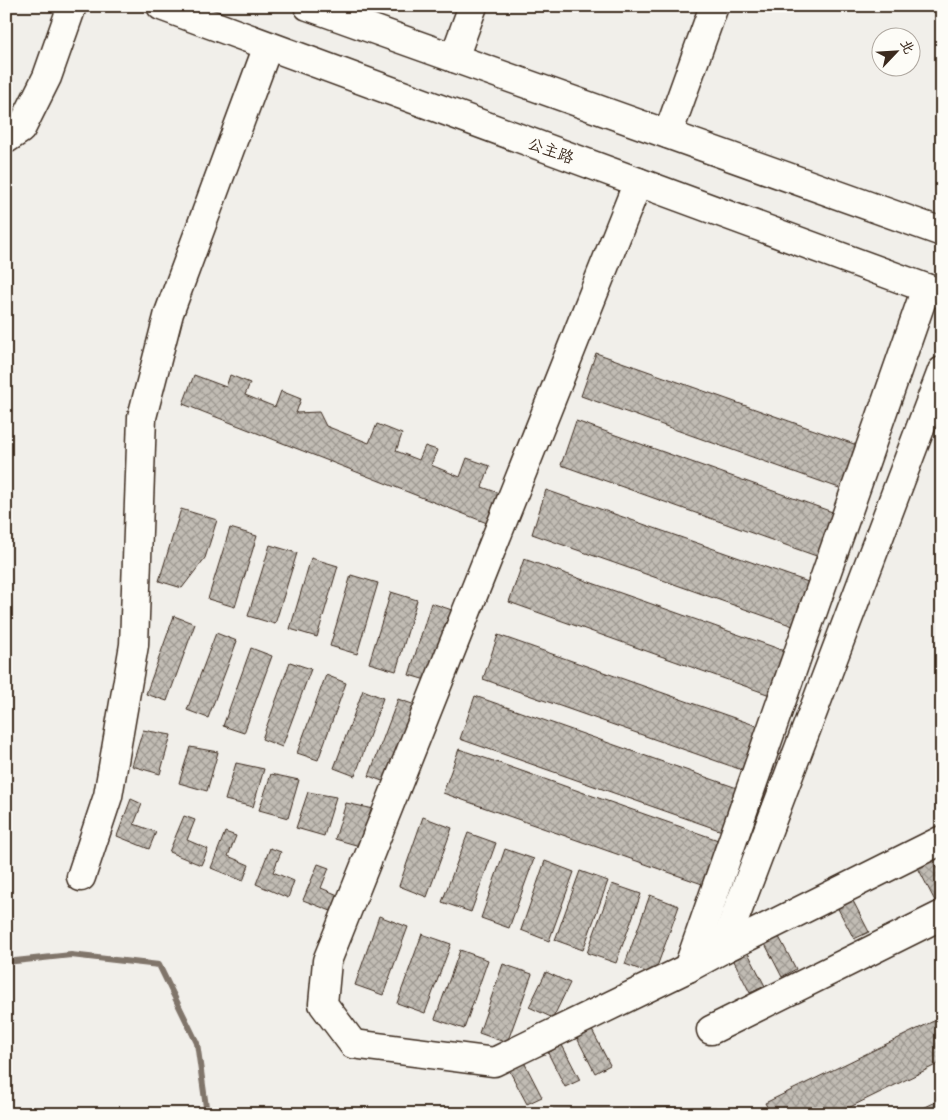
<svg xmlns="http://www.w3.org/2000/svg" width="948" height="1120" font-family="'Patrick Hand','LXGW WenKai TC',sans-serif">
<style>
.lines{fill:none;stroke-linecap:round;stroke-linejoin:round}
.stream{stroke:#80746b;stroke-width:6}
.building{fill:url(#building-cross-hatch);stroke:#3b2a1e}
.minor-casing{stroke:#3b2a1e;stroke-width:31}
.major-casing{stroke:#3b2a1e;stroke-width:31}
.minor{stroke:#fdfcf7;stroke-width:28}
.major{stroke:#fdfcf7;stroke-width:28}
.labels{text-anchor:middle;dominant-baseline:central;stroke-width:4;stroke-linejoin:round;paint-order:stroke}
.street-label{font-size:16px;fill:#3b2a1e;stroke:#fdfcf7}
</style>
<defs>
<pattern id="building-cross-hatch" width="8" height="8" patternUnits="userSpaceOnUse" patternTransform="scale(1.25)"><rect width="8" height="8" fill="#c1bcb4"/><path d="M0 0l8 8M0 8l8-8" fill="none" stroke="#9e9992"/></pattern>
</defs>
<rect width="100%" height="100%" fill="#f1efea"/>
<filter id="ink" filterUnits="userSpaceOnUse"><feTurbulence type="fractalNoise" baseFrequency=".02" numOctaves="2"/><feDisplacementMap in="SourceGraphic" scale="10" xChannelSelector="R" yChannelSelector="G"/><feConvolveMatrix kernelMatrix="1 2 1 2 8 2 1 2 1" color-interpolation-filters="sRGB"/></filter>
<g filter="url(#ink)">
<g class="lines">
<path class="stream" d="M6,962L71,955L159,965L197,1043L207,1114"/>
</g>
<g class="building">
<path d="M596,353L857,445L842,489L581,396Z"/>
<path d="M194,375L226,387L230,375L250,383L245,395L275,407L281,391L301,399L296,413L319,412L326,426L369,443L377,424L402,434L396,451L419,460L425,446L437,450L431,465L460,477L467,458L490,466L482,487L499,493L487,523L183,404Z"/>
<path d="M576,421L838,514L822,558L561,465Z"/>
<path d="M546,490L808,582L793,626L532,534Z"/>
<path d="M181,509L217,520L205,558L182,588L159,581Z"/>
<path d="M230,528L257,536L235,607L208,599Z"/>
<path d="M270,545L297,553L275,624L248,616Z"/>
<path d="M311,558L338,566L317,637L290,629Z"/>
<path d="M524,559L785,651L770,695L509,602Z"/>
<path d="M351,575L378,583L357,654L330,646Z"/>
<path d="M391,592L417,600L396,671L369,663Z"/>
<path d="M431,603L458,612L436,683L409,675Z"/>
<path d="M174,616L195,624L167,701L146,694Z"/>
<path d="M216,633L237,641L208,718L187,710Z"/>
<path d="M498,635L760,727L745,771L483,679Z"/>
<path d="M251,648L272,656L244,733L223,726Z"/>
<path d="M290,662L311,669L282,747L262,739Z"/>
<path d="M326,675L346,683L318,760L297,753Z"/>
<path d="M363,690L383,698L355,776L334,768Z"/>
<path d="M475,696L737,788L722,831L460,739Z"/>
<path d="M398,699L418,706L390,784L369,776Z"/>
<path d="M143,730L171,735L160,774L132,766Z"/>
<path d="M190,747L218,752L207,791L179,783Z"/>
<path d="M459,749L721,841L705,885L443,793Z"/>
<path d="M236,763L264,769L253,807L225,800Z"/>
<path d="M271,774L299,780L288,818L259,810Z"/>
<path d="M308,792L336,797L324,836L296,828Z"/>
<path d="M131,799L142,804L134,824L156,832L149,849L117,836Z"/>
<path d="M346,803L374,809L363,847L335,839Z"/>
<path d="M184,816L195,820L187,840L208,849L201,865L169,852Z"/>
<path d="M423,817L452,828L427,897L399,886Z"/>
<path d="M225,832L236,836L228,856L249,865L243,881L211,868Z"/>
<path d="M468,833L496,843L471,912L442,902Z"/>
<path d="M270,848L281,852L273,872L294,881L288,898L256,884Z"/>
<path d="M505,849L534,859L509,928L481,918Z"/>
<path d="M932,859L942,878V897L935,901L917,866Z"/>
<path d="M545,861L574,872L549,941L521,930Z"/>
<path d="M318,864L329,868L321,888L343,897L336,913L303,900Z"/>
<path d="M580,871L608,881L583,950L555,940Z"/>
<path d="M612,884L641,894L616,963L587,953Z"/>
<path d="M650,895L679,906L654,975L625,964Z"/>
<path d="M851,897L869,932L854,939L836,905Z"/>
<path d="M379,916L408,927L383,995L355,985Z"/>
<path d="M422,934L451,944L425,1013L397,1003Z"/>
<path d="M778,935L796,969L782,977L764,942Z"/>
<path d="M460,950L488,960L464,1029L435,1019Z"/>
<path d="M747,951L765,986L750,993L733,959Z"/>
<path d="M503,964L532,974L507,1043L479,1033Z"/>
<path d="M546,972L570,983L553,1018L529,1007Z"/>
<path d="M942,1017V1062L836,1114H771L765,1103Z"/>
<path d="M592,1030L610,1065L595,1073L577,1038Z"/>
<path d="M562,1045L580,1080L565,1087L548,1053Z"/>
<path d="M524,1062L542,1097L527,1104L509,1070Z"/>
<path d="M942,1099V1114H911Z"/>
<path d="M716,1107V1114H553V1109Z"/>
</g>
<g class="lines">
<defs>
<g id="minor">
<path d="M454,58L473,6"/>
<path d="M668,134L714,6"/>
<path d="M6,139L21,129L47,77L72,6"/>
<path d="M638,182L327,961L323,1004L353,1044L494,1062L688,968L723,949L942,840"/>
<path d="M81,877L108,796L134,645L142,417L169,313L268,46"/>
<path d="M723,949L942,371"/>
<path d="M688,968L926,288"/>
<path d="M711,1030L942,915"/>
</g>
<g id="major">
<path d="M161,6L942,294"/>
<path d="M308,6L942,232"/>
</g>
</defs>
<use href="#minor" class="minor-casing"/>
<use href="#major" class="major-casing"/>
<use href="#minor" class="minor"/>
<use href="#major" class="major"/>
</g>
</g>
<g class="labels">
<g class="street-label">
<text transform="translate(551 150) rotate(20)">公主路</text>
</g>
</g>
<rect width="948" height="1120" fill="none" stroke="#fdfcf7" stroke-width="25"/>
<rect x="12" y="12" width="923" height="1095" fill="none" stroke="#3b2a1e" stroke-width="2" filter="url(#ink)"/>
<g transform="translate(896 52) rotate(65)"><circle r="24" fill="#fdfcf7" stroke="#afa8a0"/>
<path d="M0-4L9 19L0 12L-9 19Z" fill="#3b2a1e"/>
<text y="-8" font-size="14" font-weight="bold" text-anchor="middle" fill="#3b2a1e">北</text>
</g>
</svg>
